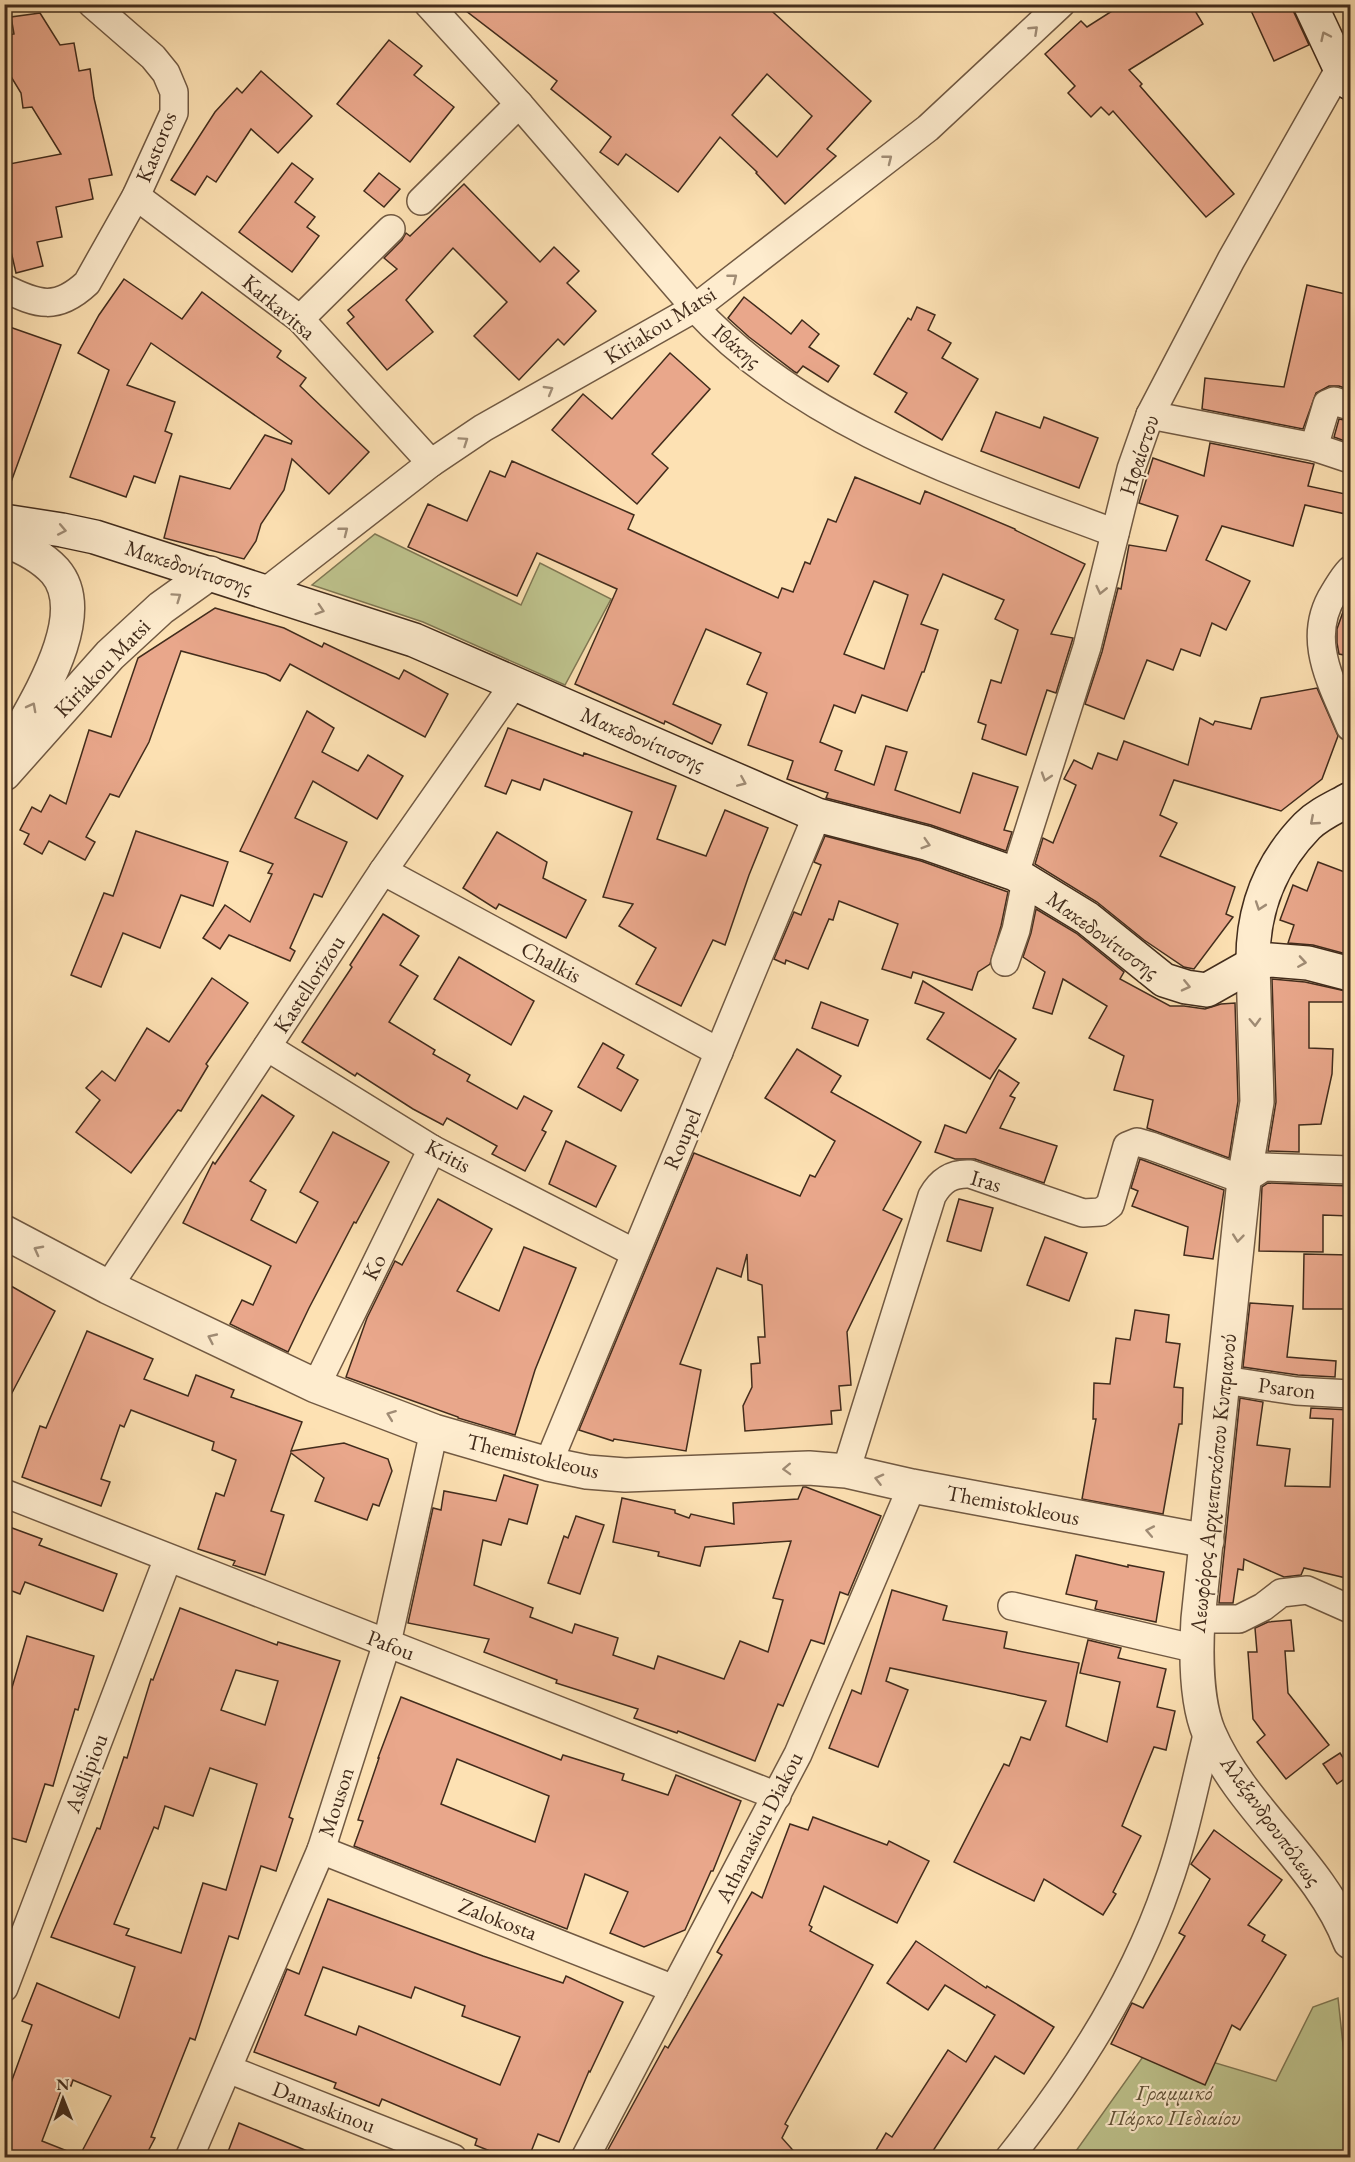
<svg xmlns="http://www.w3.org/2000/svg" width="1355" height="2162" font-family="'EB Garamond',serif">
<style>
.green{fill:#bec38d;stroke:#807854;stroke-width:1.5}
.building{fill:#e9a78b;stroke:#422c1c;stroke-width:1.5;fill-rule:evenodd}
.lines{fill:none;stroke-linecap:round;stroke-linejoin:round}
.minor-casing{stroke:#715942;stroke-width:30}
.tertiary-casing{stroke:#715942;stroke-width:36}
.secondary-casing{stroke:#422c1c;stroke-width:36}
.minor{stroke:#feecce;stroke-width:27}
.tertiary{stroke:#feecce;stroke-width:33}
.secondary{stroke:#feecce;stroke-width:33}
.oneway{stroke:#a08c75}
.labels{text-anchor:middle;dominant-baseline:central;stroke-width:4.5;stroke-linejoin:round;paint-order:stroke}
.street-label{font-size:22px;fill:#422c1c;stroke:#feecce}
.park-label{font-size:22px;font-style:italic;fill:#615238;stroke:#feecce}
</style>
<rect width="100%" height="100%" fill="#fde1b3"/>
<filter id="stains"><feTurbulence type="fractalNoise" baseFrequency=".00333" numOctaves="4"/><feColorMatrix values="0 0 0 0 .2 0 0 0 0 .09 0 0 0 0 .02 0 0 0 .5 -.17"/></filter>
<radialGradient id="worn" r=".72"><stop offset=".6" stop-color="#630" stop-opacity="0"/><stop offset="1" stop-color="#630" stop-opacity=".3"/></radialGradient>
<g class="green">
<path d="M375,534L521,605L540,563L611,599L565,685L423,622L312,585Z"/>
<path d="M1338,1998L1350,2110V2157L1071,2158L1152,2044L1276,2081L1313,2007Z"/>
</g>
<g class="building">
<path d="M457,4H764L871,101L827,149L836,156L785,204L756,173L757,172L720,137L678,192L626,154L618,165L600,152L611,137L551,89L557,81ZM767,74L812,116L777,157L732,115Z"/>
<path d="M1123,4H1191L1203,24L1129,70L1142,84L1140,86L1234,194L1206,217L1113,111L1109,115L1101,107L1091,117L1068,93L1075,86L1045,54L1081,21L1087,27Z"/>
<path d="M1248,4H1290L1309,45L1274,61Z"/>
<path d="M40,13L60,45L74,43L79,71L90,69L94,98L112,175L89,179L93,199L56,207L62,237L37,242L43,266L16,273L7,234H4V165L61,154L32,107L23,108L21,93L10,75L9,68L4,61V36L14,34L11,17Z"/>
<path d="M389,40L422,66L414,75L454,107L410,162L337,104Z"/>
<path d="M261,71L312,116L278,153L251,129L216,182L207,176L195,195L171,180L215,112L237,88L242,93Z"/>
<path d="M292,163L313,179L295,202L315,217L307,227L319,236L292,272L239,232Z"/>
<path d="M379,173L400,189L384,207L364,191Z"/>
<path d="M464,184L540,262L554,247L579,271L567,283L596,311L564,345L558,339L519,380L474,336L507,302L453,248L406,300L433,332L387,370L347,323L354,317L348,310L397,269L384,258L402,240L406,233L410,236Z"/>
<path d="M124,279L182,319L202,292L281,351L277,357L306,378L300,386L369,452L329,494L292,459L284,490L261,524L256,541L244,559L164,538L180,476L230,489L265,435L291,444L292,441L151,343L127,385L175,402L165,431L172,434L155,483L134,476L126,497L70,477L109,370L78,353L99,315Z"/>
<path d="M1307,285L1350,295V390L1339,386H1329L1316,393L1303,429L1202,409L1205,378L1284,387Z"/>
<path d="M744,297L791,334L802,320L819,334L809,347L839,366L828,382L803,366L797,373L795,372L749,337L728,318Z"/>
<path d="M917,307L935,315L928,330L951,343L942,358L978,379L942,440L895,412L907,393L874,374L908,318L911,320Z"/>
<path d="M4,325L61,345L7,493L4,492Z"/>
<path d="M670,353L710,389L652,454L668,468L637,504L552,430L583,394L612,419Z"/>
<path d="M996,412L1040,428L1044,417L1098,438L1079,488L981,451Z"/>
<path d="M1339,419L1350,421V443L1334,437Z"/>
<path d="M1210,443L1314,464L1308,486L1350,495V515L1305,505L1293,546L1222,526L1206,560L1250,581L1226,630L1212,623L1200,656L1181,649L1173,670L1147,660L1124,719L1085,704L1102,652L1118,588L1121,589L1129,545L1166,551L1178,516L1139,503L1153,458L1204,476Z"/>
<path d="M512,461L634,515L628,529L778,598L782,588L793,592L805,562L810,564L828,519L836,522L855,477L920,504L925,491L1015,529V530L1085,564L1051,634L1073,638L1056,693L1047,690L1026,755L982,739L986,725L978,722L991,680L1001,683L1018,630L995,619L1004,600L943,574L921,624L938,630L924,672H922L907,711L862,695L855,713L834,705L820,742L842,751L835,770L874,785L886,746L907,752L895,790L960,813L973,773L1018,787L1004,830L1012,832L1006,851L931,825L826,798L828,793L787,779L793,761L748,745L767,693L747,684L761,653L706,629L673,704L721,725L712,744L665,721L664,724L575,684L617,589L537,553L517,596L408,547L428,504L467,521L490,471L505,477ZM874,581L908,595L884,669L844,654Z"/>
<path d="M215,608L284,628L322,647L324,643L399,679L404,670L448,694L425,737L290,664L280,681L266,674L181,651L149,742L119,797L110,794L86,837L95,842L85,860L49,841L42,854L24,844L29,834L20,830L32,807L41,812L50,795L66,804L89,730L111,737L138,658Z"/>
<path d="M1344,609L1350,613V656L1339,654L1337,643V629Z"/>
<path d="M1317,688L1338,736L1322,779L1281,811L1174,780L1160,815L1177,823L1160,856L1235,887L1226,914L1233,917L1194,969L1184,967L1144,940L1097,902L1035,864L1043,838L1053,843L1076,785L1064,779L1074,760L1092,769L1098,753L1117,760L1124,741L1188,765L1200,718L1213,725L1215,721L1251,729L1261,698Z"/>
<path d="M307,711L334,728L322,752L358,771L368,755L403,776L377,819L313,781L295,818L347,842L322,897L314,894L290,948L295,951L290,961L229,935L220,949L203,938L225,905L250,922L272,874L268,873L273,864L240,851Z"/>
<path d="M508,728L583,756L584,753L676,786L657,839L706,856L725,810L768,828L749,875L725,945L713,940L681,1006L636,984L656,948L619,926L633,904L603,897L632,812L544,779L540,790L512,780L506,794L485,786Z"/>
<path d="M136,831L228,862L213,906L181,895L160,948L123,933L101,987L71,975L104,893L113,896Z"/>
<path d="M497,832L547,862L543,878L586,900L566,938L499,904L496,909L463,888Z"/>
<path d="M825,836L921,861L1008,892L1001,926L990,964L978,972L972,990L913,972L911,978L882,969L898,924L839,901L833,920L829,919L808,969L786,960L785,964L774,959L794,912L801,915L821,865L814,862Z"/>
<path d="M1318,862L1350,874V955L1313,945L1288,943L1294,925L1280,920L1293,885L1307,891Z"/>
<path d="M1036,909L1076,933L1124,972L1120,979L1170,1006H1184L1205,1009L1221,1004L1235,1003L1238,1101L1229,1158L1147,1128L1153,1100L1114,1090L1124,1056L1089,1038L1107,1006L1063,979L1052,1014L1033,1008L1045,972L1023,957L1031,933Z"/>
<path d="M383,914L419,936L400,965L418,976L389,1022L435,1050L433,1054L470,1075L467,1081L517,1109L524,1096L552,1111L542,1130L546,1132L525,1171L492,1154L497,1146L447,1118L443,1125L413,1109L357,1073L355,1076L302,1042L352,967L350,965Z"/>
<path d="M459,957L534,1001L511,1045L434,999Z"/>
<path d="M212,978L248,1003L206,1064L208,1066L181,1111L178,1110L131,1173L76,1132L100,1100L86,1088L102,1071L115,1081L147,1028L169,1042Z"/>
<path d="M1272,979L1305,982L1350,992L1349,1002H1309V1048L1333,1049L1332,1074L1321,1124L1299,1125V1152L1268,1151L1276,1102Z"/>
<path d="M923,981L1016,1039L990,1079L927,1039L944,1013L915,1003Z"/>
<path d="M821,1002L868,1020L858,1046L812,1028Z"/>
<path d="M603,1043L624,1055L617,1068L638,1080L621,1111L578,1087Z"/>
<path d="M797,1049L841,1076L831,1092L921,1142L883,1210L902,1219L847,1332L851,1385L839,1386L841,1410L831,1411L832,1424L745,1431L743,1406L752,1387L751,1364L760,1363L758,1337H765L762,1285L748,1280L747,1254L741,1277L717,1268L680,1364L701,1370L686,1451L614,1439L613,1441L579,1430L694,1153L800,1196L810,1175L815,1177L835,1141L765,1098Z"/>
<path d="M999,1070L1019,1083L1010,1096L1015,1098L1000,1128L1057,1146L1044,1183L975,1159H955L935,1152L945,1125L966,1133Z"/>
<path d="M262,1095L294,1116L250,1181L266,1190L251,1220L296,1243L318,1202L300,1192L333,1132L389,1162L356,1223L354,1222L309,1308L288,1352L230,1324L242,1300L253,1305L271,1266L183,1223L213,1162L215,1164Z"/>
<path d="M566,1141L616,1166L596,1207L549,1184Z"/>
<path d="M1140,1159L1224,1190L1213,1259L1184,1255L1188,1227L1132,1206L1138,1191L1131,1188Z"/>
<path d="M1268,1183L1350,1186V1216L1323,1215V1252L1259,1251L1262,1187Z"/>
<path d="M438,1199L492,1229L457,1291L499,1311L524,1247L576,1268L535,1370L515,1435L458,1418V1417L346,1377L367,1318L395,1261L402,1265Z"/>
<path d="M959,1199L993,1208L981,1251L947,1241Z"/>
<path d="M1045,1237L1087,1253L1069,1301L1027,1285Z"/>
<path d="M1304,1254L1350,1255V1285H1347L1346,1309H1303Z"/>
<path d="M4,1282L55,1311L4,1408Z"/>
<path d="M1250,1303L1293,1306L1287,1357L1336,1361L1335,1377L1298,1375L1243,1367Z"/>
<path d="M1135,1310L1169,1315L1166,1342L1180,1344L1174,1387L1183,1388L1182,1424H1179L1163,1514L1082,1499L1096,1419H1093L1094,1383L1110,1384L1116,1338L1130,1340Z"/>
<path d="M87,1331L153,1359L144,1379L188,1396L196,1375L234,1390L231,1397L302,1422L291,1451L344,1443L388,1459L392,1471L379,1506L373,1504L367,1520L315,1501L324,1478L291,1453L271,1511L284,1515L265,1575L233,1565L235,1561L198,1549L216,1493L224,1496L236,1460L212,1450L214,1442L131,1410L124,1427L120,1425L101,1479L110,1482L101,1506L22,1477L40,1426L46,1428Z"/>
<path d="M1240,1398L1263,1402L1257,1445L1290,1449L1285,1486L1330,1487L1333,1419L1310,1418L1311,1408L1350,1410V1579L1304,1568L1301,1575L1284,1577L1244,1559L1243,1570L1238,1569L1233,1603H1219Z"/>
<path d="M504,1475L538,1485L527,1524L509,1519L501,1545L483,1540L474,1585L533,1608L530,1617L572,1633L575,1624L618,1638L613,1655L654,1669L658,1656L724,1679L740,1641L768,1652L783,1600L773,1598L791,1541L705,1547L700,1566L658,1556L659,1552L613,1542L622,1498L675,1510V1513L689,1518L691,1514L734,1524L733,1503L798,1499L803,1487H806L881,1516L848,1595L840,1592L824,1644L811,1640L783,1706L778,1704L755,1761L678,1731L677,1733L634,1718L638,1709L556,1683L557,1680L484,1652L489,1639L408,1623L433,1508L441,1510L444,1491L496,1501Z"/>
<path d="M576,1516L604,1525L580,1594L548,1583L564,1536L568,1538Z"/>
<path d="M4,1525L42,1539L39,1545L117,1574L103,1611L25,1582L20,1594L4,1588Z"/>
<path d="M1076,1555L1128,1567V1565L1164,1572L1156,1622L1095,1609L1097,1601L1066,1594Z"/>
<path d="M892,1590L947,1606L943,1620L1007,1632L1004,1648L1079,1663L1066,1726L1107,1742L1120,1682L1080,1673L1088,1640L1121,1648L1118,1658L1166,1669L1157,1707L1175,1711L1166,1750L1154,1747L1122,1826L1141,1836L1113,1892L1116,1894L1103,1915L1044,1879L1034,1901L954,1862L1004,1764L1009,1766L1021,1737L1030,1740L1046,1701L890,1668L886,1681L908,1690L878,1767L829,1748L852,1690L861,1694Z"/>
<path d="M180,1608L277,1645L278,1642L340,1661L289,1817L293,1819L276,1871L261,1866L238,1939L229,1936L195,2040L190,2038L151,2137L155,2138L145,2157H4V2102L32,2025L22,2021L37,1983L119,2018L135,1967L51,1937L97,1828L100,1829L124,1757L127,1758L151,1679L153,1680ZM236,1670L278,1681L265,1725L221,1710ZM210,1768L257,1784L226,1890L203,1883L181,1953L126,1935L129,1929L114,1924L154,1827L158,1829L165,1806L193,1816ZM73,2080L111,2096L79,2157L80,2156L42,2141L64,2083L71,2086Z"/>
<path d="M1291,1620L1294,1651H1285L1288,1693L1329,1745L1286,1779L1257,1742L1265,1735L1253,1719L1248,1652H1257L1255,1628L1268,1622Z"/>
<path d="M27,1636L94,1656L78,1710L75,1709L53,1786L45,1784L26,1842L4,1836V1715Z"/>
<path d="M401,1697L561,1760L563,1755L624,1774L622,1780L668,1795L676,1775L741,1801L713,1871H711L685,1930L644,1947L610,1933L628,1892L585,1874L567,1929L354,1846L363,1821L358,1820L379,1758H378ZM457,1759L549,1796L535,1842L441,1804Z"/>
<path d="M1340,1753L1350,1768V1775L1337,1784L1323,1764Z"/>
<path d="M813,1817L887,1845L889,1841L929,1861L897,1923L824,1886L809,1925L812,1927L810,1931L873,1965L785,2124L788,2126L782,2138L799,2157H604L665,2046L668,2048L722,1955L717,1952L752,1892L762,1898L790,1824L808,1830Z"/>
<path d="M1214,1830L1282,1880L1248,1925L1265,1935L1262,1941L1286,1955L1240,2030L1232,2025L1205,2085L1111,2044L1132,2003L1143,2008L1185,1936L1179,1933L1210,1879L1191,1864Z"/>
<path d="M328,1899L483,1956L563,1983L566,1976L623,2002L590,2072L589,2071L559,2142L538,2134L529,2157H505L475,2145L477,2139L382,2099L379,2106L334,2088L336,2083L254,2052L287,1969L299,1974ZM323,1967L411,1998L415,1987L465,2006L462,2016L520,2037L500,2085L359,2026L356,2035L305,2015Z"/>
<path d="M916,1941L986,1988L987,1986L1054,2027L1024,2074L995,2056L929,2157H872L886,2133L892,2137L948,2050L966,2062L995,2015L945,1985L928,2010L887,1983Z"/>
<path d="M239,2123L322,2157H226Z"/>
</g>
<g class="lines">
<defs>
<g id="minor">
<path d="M428,4L519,104L695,308C804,426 968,478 1115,533"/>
<path d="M136,196L300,319L431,463"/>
<path d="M421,201L519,104"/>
<path d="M4,288C38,305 57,311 87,283L136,196L174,113V92L166,73L153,57L92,4"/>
<path d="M300,319L391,229"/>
<path d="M1150,415L1314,447L1350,459"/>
<path d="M1314,447L1327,404L1334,401L1350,406"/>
<path d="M1350,570C1343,577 1339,585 1334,593C1305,639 1332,683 1350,727"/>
<path d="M265,592L431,463L483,428L695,308L928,128L1061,4"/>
<path d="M383,871L719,1052"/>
<path d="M1015,874L1087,647L1131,469L1150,415L1231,260L1340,68"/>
<path d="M1005,962L1016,930L1026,881"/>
<path d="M267,1047L432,1149L635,1253"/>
<path d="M108,1287L383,871L514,684"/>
<path d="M1224,1380L1296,1391L1350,1394"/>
<path d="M316,1386L432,1149"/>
<path d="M548,1464L817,815"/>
<path d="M846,1471L932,1196C941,1180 952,1173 970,1174L1083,1213L1101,1212L1110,1205L1127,1146L1137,1142L1151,1146L1244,1180L1264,1167L1350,1170"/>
<path d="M4,1493L777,1796"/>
<path d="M1012,1606L1197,1649"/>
<path d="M1198,1619H1239L1263,1607L1281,1593L1307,1590L1350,1609"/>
<path d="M321,1850L674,1989"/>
<path d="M4,1988L168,1558"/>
<path d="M228,2069L453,2158"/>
<path d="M189,2158L321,1850L387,1643L434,1431"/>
<path d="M585,2158L798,1754L912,1486"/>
<path d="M1009,2158C1072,2079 1134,1983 1167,1886C1185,1836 1195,1783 1208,1731"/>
</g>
<g id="tertiary">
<path d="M4,540C23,547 41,556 55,571C94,616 32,707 10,749"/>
<path d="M4,774L110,655L161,608L210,573"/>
<path d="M1253,964L1257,1102L1244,1180L1198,1619C1196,1652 1196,1702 1209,1733C1242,1810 1320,1863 1350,1942"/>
<path d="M4,1232L108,1287L316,1386L434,1431L548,1464L587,1472L625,1475L809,1468L846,1471L912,1486L1207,1541"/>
</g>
<g id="secondary">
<path d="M1310,4L1340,68L1350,83"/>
<path d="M4,521L62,530L95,537L414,640L817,815L926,843L1015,874L1087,918L1164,980L1186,987L1207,990L1253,964L1270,960L1308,963L1350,974"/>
<path d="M1253,964C1252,911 1270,864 1307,826C1319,814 1336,807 1350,799"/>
</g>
</defs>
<use href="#minor" class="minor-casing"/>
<use href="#tertiary" class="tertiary-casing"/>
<use href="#secondary" class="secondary-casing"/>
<use href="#minor" class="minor"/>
<use href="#tertiary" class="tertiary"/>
<use href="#secondary" class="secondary"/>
</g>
<defs><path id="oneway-chevron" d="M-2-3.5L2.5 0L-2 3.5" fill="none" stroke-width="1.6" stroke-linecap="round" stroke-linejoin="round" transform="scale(1.5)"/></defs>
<g class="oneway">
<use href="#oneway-chevron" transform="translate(1034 30) rotate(-43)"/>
<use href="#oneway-chevron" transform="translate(1325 36) rotate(-115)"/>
<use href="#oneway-chevron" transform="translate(888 159) rotate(-38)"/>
<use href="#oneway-chevron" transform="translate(733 278) rotate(-38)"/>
<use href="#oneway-chevron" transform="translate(549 390) rotate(-30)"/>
<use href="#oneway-chevron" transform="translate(464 441) rotate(-34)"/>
<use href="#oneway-chevron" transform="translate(62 530) rotate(11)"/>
<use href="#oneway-chevron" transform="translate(344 531) rotate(-38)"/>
<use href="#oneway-chevron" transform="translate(1101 590) rotate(103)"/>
<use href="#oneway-chevron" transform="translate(177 597) rotate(-35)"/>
<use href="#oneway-chevron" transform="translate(320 610) rotate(18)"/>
<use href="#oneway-chevron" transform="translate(32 707) rotate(-62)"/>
<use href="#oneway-chevron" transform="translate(1046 777) rotate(108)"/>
<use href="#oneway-chevron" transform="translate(742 782) rotate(23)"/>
<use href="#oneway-chevron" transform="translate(1314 821) rotate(139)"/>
<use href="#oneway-chevron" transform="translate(926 844) rotate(17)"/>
<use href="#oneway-chevron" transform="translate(1260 906) rotate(109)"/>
<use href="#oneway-chevron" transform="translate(1302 962) rotate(9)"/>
<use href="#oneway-chevron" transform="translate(1186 986) rotate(13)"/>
<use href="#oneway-chevron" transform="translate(1255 1022) rotate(88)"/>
<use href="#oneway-chevron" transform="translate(1238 1238) rotate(96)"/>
<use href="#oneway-chevron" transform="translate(38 1250) rotate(-152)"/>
<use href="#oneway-chevron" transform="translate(212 1338) rotate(-155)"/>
<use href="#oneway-chevron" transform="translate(391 1415) rotate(-159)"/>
<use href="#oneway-chevron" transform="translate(787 1469) rotate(178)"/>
<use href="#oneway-chevron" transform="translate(879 1479) rotate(-166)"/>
<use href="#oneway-chevron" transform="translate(1150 1531) rotate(-169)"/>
</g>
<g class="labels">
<g class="street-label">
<text transform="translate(156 147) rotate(-68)">Kastoros</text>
<text transform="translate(279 307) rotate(40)">Karkavitsa</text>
<text transform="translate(660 325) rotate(-32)">Kiriakou Matsi</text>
<text transform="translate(737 346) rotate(40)">Ιθάκης</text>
<text transform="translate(1139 455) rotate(-72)">Ηφαίστου</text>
<text transform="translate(189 567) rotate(18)">Μακεδονίτισσης</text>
<text transform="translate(102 668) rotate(-46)">Kiriakou Matsi</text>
<text transform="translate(643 739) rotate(23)">Μακεδονίτισσης</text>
<text transform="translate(1103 935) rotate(36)">Μακεδονίτισσης</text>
<text transform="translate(551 962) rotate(28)">Chalkis</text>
<text transform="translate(309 984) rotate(-57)">Kastellorizou</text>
<text transform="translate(682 1139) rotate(-67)">Roupel</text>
<text transform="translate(448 1156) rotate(28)">Kritis</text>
<text transform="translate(986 1181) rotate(16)">Iras</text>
<text transform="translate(374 1267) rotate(-64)">Ko</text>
<text transform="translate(1287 1388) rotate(7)">Psaron</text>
<text transform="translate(533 1456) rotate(13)">Themistokleous</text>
<text transform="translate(1213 1483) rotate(-84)">Λεωφόρος Αρχιεπισκόπου Κυπριανού</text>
<text transform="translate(1013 1505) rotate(11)">Themistokleous</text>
<text transform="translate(391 1645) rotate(21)">Pafou</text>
<text transform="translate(86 1773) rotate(-69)">Asklipiou</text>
<text transform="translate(336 1802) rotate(-72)">Mouson</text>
<text transform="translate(1271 1821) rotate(54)">Αλεξανδρουπόλεως</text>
<text transform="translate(759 1827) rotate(-63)">Athanasiou Diakou</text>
<text transform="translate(498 1919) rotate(21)">Zalokosta</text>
<text transform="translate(324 2107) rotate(21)">Damaskinou</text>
</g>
<g class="park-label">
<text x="1174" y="2092">Γραμμικό<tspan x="1174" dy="25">Πάρκο Πεδιαίου</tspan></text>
</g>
</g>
<rect width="1355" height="2162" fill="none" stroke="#fde1b3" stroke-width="24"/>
<rect x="6" y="6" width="1343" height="2150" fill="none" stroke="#422c1c" stroke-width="3"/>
<rect x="12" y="12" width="1331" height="2138" fill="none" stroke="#422c1c" stroke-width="1.5"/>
<g transform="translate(63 2099) rotate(359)" stroke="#feecce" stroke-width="4.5" paint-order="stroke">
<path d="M0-4.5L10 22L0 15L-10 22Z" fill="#422c1c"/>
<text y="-9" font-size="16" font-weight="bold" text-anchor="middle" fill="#422c1c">N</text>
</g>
<rect width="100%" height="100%" filter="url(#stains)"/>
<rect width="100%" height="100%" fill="url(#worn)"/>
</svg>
